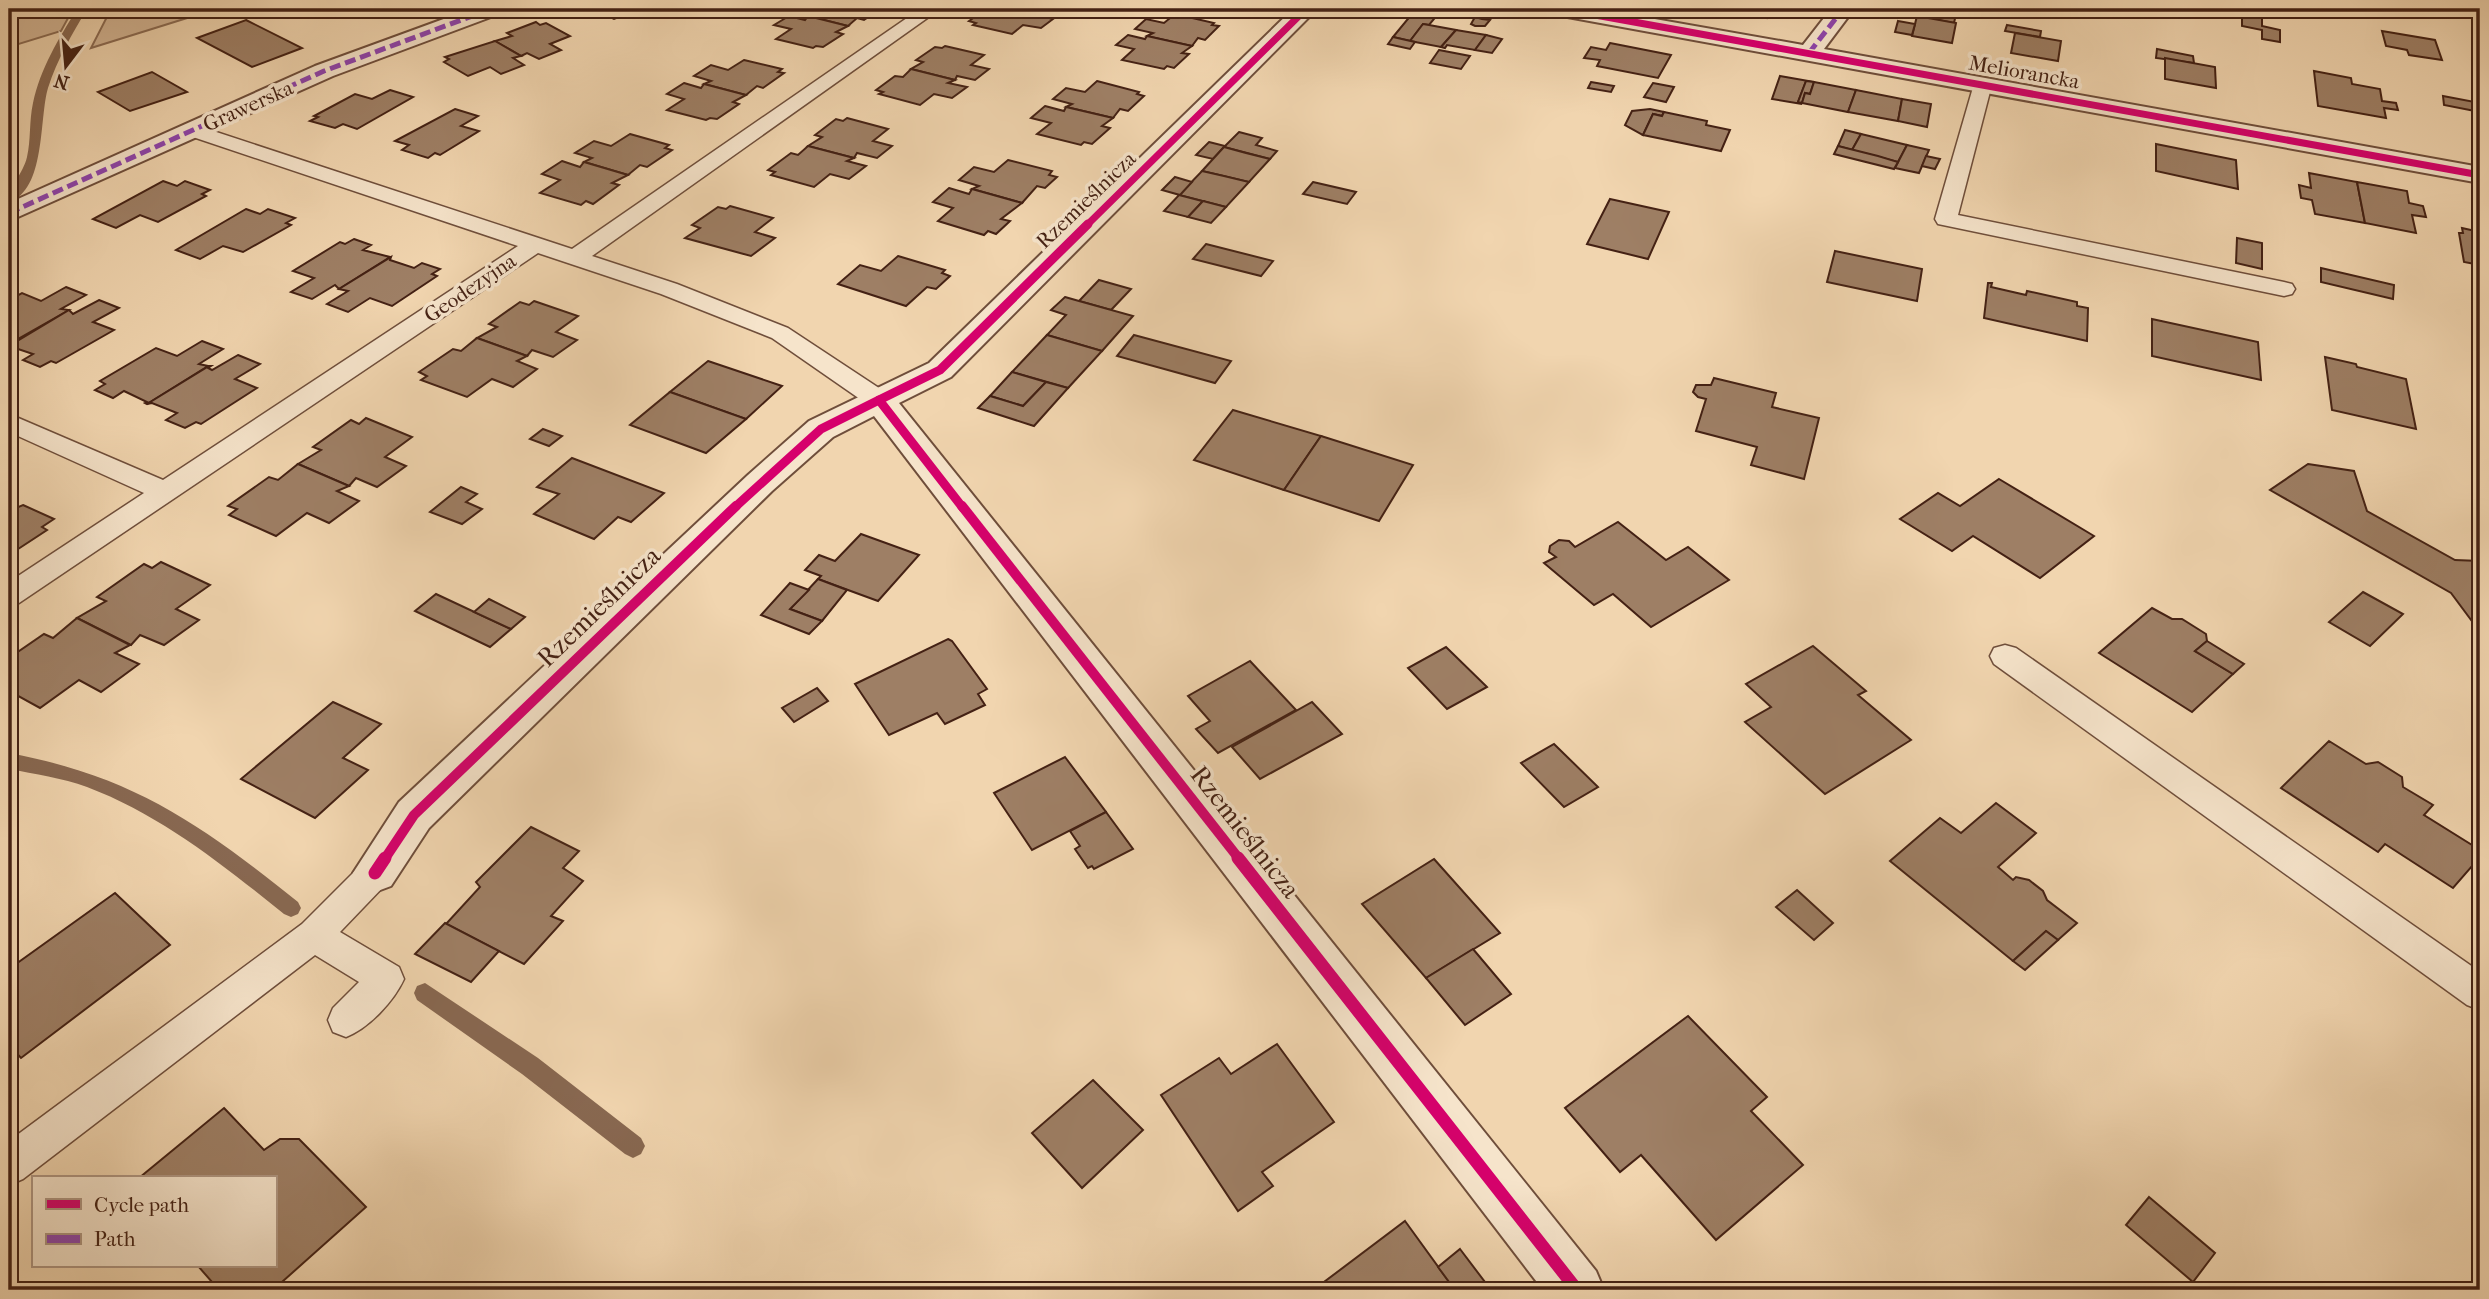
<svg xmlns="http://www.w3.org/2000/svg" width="2489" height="1299" font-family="'IM FELL French Canon',serif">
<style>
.green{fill:#d4b695;stroke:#8c6c54;stroke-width:2}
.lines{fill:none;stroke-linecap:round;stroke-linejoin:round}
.stream{fill:#886851;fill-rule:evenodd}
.building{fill:#9e7f65;stroke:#442114;stroke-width:2}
.lane-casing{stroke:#6f4e3b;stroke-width:3}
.street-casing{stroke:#6f4e3b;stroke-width:4}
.lane{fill:#f6e4cb;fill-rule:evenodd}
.street{fill:#f6e4cb;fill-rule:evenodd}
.quiet{stroke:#8e44ad;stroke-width:5;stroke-dasharray:11 5;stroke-linecap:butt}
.cycleway-far3-casing{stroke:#f6e4cb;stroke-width:10}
.cycleway-far2-casing{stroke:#f6e4cb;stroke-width:12}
.cycleway-far1-casing{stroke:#f6e4cb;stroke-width:15}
.cycleway-casing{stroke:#f6e4cb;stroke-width:18}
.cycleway-far3{stroke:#d6006c;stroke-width:7}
.cycleway-far2{stroke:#d6006c;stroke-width:9}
.cycleway-far1{stroke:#d6006c;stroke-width:10}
.cycleway{stroke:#d6006c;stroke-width:13}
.labels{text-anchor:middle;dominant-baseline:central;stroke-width:7;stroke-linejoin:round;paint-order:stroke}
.far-street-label{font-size:21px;fill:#442114;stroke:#f6e4cb}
.street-label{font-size:26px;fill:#442114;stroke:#f6e4cb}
</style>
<rect width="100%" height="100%" fill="#f1d5af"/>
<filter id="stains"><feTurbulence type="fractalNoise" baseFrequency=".00286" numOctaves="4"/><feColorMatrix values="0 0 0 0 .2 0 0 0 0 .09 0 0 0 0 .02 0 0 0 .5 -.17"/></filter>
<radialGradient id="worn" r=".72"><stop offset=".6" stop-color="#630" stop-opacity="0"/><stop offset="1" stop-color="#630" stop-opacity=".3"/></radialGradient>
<g class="green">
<path d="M9,9H73L61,31L9,47Z"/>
<path d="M111,9H216L91,48Z"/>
</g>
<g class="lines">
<g class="stream">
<path d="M77,9H87C72,34 57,60 48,88C39,118 46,190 9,202C9,186 23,174 27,157C31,140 29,121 33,103C40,69 59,38 77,9Z"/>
<path d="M9,753C133,776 202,825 298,902L301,908L298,914L291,917L284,914C223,865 161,815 87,787C62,778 35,774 9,769Z"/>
<path d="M425,983L538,1058L641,1138L645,1146L641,1154L633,1158L625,1154L522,1074L417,1000L414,993L417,986Z"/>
</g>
</g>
<g class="building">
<path d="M594,9H666L646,17L634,11L614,19Z"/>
<path d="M880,9L864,20L857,18L848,26L808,16L815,13L798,10Z"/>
<path d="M986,9H1026L1042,12L1036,15L1053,19L1041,28L1023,25L1012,34L973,25L976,23L969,21Z"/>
<path d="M1416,9L1439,13L1429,25L1423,24L1410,41L1393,37Z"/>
<path d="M1739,9H1792L1786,16L1772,13L1767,18Z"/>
<path d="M1918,9L1956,14L1954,23L1917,16Z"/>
<path d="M2242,13L2262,16V26L2280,30V42L2262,39V30L2242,26Z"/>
<path d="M1175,14L1214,23L1212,25L1219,26L1205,40L1198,38L1192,46L1147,36L1153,33L1135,29L1146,19L1164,23Z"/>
<path d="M789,16L805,20L808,16L848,26L836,32L843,34L823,47L816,46L813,48L776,39L791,29L774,25Z"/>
<path d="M1917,16L1956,23L1952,43L1912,36Z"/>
<path d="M1475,17L1482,19L1490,20L1485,26H1475L1471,24Z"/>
<path d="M246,20L302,48L252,67L197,38Z"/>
<path d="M1898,21L1915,24L1912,35L1895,32Z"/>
<path d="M536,22L540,25L546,23L570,36L550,44L561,50L539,59L527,53L521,56L495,41L512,36L507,33Z"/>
<path d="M1423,24L1429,25L1456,30L1441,47L1410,41Z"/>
<path d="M2007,25L2041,31L2040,37L2005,31Z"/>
<path d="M1456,30L1486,35L1475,50L1447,45L1445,48L1441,47Z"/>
<path d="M2382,31L2435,40L2442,60L2409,55L2407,50L2386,46Z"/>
<path d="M2015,33L2061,41L2058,61L2011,53Z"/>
<path d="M1128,35L1145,39L1147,36L1192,46L1182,53L1189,54L1174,68L1167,66L1164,69L1122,60L1134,49L1116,45Z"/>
<path d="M1486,35L1502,39L1492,53L1475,50Z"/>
<path d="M1393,37L1415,42L1410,49L1388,44Z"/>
<path d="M495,41L521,56L513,58L524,65L501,74L490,67L468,76L444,62L449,59L445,57Z"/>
<path d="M1610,43L1671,55L1658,78L1597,66L1600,60L1584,58L1591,47L1606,50Z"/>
<path d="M945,46L984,55L971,65L989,69L975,80L957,76L955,80L911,69L923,62L916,60L935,47L942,48Z"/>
<path d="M2157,49L2193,56L2194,63L2156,58Z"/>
<path d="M1439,50L1470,56L1461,69L1430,63Z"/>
<path d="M2165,58L2215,67L2216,88L2165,79Z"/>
<path d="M744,60L782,69L778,72L784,73L763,88L757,86L746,95L704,84L711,81L694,76L711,65L728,70Z"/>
<path d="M911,69L955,80L948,83L967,87L952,98L934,94L920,105L879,94L883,92L876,90L895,76L903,77Z"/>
<path d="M2314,71L2351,78L2352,84L2380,89L2382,101L2396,103L2398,110L2384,108L2386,118L2318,106Z"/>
<path d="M152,72L187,92L130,111L98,92Z"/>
<path d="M1780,76L1814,82L1806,81L1798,102L1802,104L1772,99Z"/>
<path d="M1097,81L1139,92L1137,94L1144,96L1128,111L1120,109L1113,118L1066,107L1072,104L1053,99L1066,88L1085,92Z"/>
<path d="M1806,81L1814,82L1810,94L1805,93L1802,103L1798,102Z"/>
<path d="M1591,82L1614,86L1611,92L1588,88Z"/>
<path d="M1814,82L1856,90L1848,112L1802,103L1805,93L1810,94Z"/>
<path d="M684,83L701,88L704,84L746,95L733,102L739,104L717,119L710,118L706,120L667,110L684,99L667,94Z"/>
<path d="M1653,83L1674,87L1666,102L1644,97Z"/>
<path d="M390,90L413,97L357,129L343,124L335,128L310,121L318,117L314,116L355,94L372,99Z"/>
<path d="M1856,90L1902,99L1898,121L1848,112Z"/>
<path d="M2443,96L2480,103V112L2444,105Z"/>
<path d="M1902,99L1931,104L1927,127L1898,121Z"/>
<path d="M1045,106L1064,111L1066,107L1113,118L1102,126L1110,128L1092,144L1084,142L1081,145L1037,134L1051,123L1031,118Z"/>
<path d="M455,109L478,116L461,126L479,131L440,155L435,153L428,158L402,150L409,145L395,141Z"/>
<path d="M1650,109L1664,112L1662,116L1653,114L1643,135L1625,125L1632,111Z"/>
<path d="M1664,112L1707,121L1706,125L1730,130L1721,151L1643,135L1653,114L1662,116Z"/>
<path d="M847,118L888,129L873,141L892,146L877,158L857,153L854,158L808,146L822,137L815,135L836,119L843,121Z"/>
<path d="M1845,130L1861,134L1852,150L1838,146Z"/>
<path d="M1239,132L1262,138L1256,145L1277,151L1270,159L1224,147Z"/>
<path d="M630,134L669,145L665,148L672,150L647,167L640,165L628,175L584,162L592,158L575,153L594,141L611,146Z"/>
<path d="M1861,134L1907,145L1898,162L1852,150Z"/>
<path d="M1209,142L1225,146L1213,159L1196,155Z"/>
<path d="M2156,144L2236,160L2238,189L2156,171Z"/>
<path d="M1907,145L1929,150L1919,173L1895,168Z"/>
<path d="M808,146L854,158L847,161L866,166L849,179L830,174L814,187L771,175L775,172L768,170L791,153L798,155Z"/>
<path d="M1838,146L1878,156L1898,162L1894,169L1834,154Z"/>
<path d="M1224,147L1246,153L1270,159L1249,182L1202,171Z"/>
<path d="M1926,156L1940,159L1935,169L1922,166Z"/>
<path d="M1008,160L1052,171L1049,175L1057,177L1045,188L1037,186L1022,203L972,189L979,186L959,180L974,167L994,172Z"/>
<path d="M562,161L580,167L584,162L628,175L612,183L619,185L593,204L586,201L581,205L540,193L560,180L542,174Z"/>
<path d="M1202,171L1224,176L1249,182L1226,207L1179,195Z"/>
<path d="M2309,173L2357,182L2365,223L2315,214L2312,200L2301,198L2299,185L2311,188Z"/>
<path d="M1175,177L1192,182L1180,195L1162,190Z"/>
<path d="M163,181L177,186L185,181L210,190L202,194L206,196L158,222L140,215L116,228L93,219Z"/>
<path d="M1313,182L1356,192L1347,204L1303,194Z"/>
<path d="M2357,182L2407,191L2409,203L2423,206L2426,217L2412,215L2416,233L2365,223Z"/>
<path d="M949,188L969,194L972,189L1022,203L1001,219L1010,221L996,234L988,231L984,235L938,221L953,208L933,202Z"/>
<path d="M1179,195L1202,201H1203L1188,217L1164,211Z"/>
<path d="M1610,199L1669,212L1648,259L1587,244Z"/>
<path d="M1203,201L1226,207L1211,223L1188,217Z"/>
<path d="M730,206L773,218L755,232L775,238L751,256L685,238L700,228L692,225L718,207L726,209Z"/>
<path d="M246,209L260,214L268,209L295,218L286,223L291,225L243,252L223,246L200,259L176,250Z"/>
<path d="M2462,228L2480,232V265L2464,262L2459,233H2463Z"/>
<path d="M2237,238L2262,243V269L2236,263Z"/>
<path d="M354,239L371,245L363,250L390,257L339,289L335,285L312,299L291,292L314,278L293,271L340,242L345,244Z"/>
<path d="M1206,244L1273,261L1261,276L1193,259Z"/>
<path d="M1835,251L1922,269L1917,301L1827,282Z"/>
<path d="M898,256L945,270L942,273L950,276L936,289L927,287L906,306L838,284L860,265L881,271Z"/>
<path d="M391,257L390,260L414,268L422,263L440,269L432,274L437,276L392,306L370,298L348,312L327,304L348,291L339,289Z"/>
<path d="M2321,268L2394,285L2393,299L2321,282Z"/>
<path d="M1099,280L1131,289L1111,310L1079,301Z"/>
<path d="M1988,283H1992L1991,287L2026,295L2027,291L2077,302V306L2088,308L2087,341L1984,318Z"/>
<path d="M66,287L86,295L61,309L69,310L9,344V300L22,293L41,301Z"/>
<path d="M1065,297L1079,301L1133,316L1102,351L1047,335L1066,315L1051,310Z"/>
<path d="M99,300L119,308L93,322L114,330L56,363L51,361L40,367L23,360L33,354L9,346L69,310L73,314Z"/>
<path d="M534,301L578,316L556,332L577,340L553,357L532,350L527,356L477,338L497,327L489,324L520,302L529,305Z"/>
<path d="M2152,319L2258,342L2261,380L2152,356Z"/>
<path d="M1047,335L1102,351L1068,388L1012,372Z"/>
<path d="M1134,335L1231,361L1215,383L1117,356Z"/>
<path d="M477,338L527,356L517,361L537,369L513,387L492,379L467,397L421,380L427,376L419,372L453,349L461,351Z"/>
<path d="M202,341L223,349L199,364L208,366L147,404L145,403L147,402L124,391L113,398L95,390L105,384L100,381L156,348L177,356Z"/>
<path d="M238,355L260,364L235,379L257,388L201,424L196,422L185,428L166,420L177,413L152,403L147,404L209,366H211L208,368L212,370Z"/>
<path d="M2325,357L2356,364L2357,367L2406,379L2416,429L2332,410Z"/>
<path d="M708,361L782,386L746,419L670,392Z"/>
<path d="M1012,372L1046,382L1023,406L990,396Z"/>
<path d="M1714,378L1776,393L1772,407L1819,418L1804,479L1751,465L1757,447L1696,431L1706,399L1698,397L1693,392L1696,385H1711Z"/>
<path d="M1046,382L1068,388L1034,426L978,408L990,396L1023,406Z"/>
<path d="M670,392L746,419L706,453L630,425Z"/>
<path d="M1233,410L1321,436L1284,490L1194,460Z"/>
<path d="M366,418L412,437L385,457L406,466L377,487L356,478L349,486L298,464L321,450L313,447L351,420L359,424Z"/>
<path d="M543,429L562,436L549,446L530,439Z"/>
<path d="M1321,436L1413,465L1379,521L1284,490Z"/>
<path d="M572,458L664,493L631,522L618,517L594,539L534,514L559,494L537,487Z"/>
<path d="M298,464L349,486L337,491L359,501L329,523L307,513L276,536L229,515L237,509L228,506L269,477L278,480Z"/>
<path d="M2308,464L2354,471L2367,511L2455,560L2480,561V632L2451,593L2270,490Z"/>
<path d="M1999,479L2094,536L2040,578L1973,536L1952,551L1900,519L1938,493L1960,506Z"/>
<path d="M461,487L477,494L466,502L482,509L462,524L430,512Z"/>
<path d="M23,505L54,519L42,527L47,530L9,555V511Z"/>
<path d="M1618,522L1666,560L1688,547L1729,580L1651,627L1613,594L1594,605L1544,563L1556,557L1549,552L1550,546L1559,540L1569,541L1575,547Z"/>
<path d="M861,534L919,555L878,601L818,579L821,576L805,570L819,555L835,561Z"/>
<path d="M161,562L210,585L176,609L199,620L164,645L140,635L131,645L77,618L106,601L97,597L144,564L152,568Z"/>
<path d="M818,579L847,590L822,621L790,609Z"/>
<path d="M790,583L809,590L790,609L822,621L809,634L761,615Z"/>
<path d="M2363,592L2403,614L2370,646L2329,622Z"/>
<path d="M436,594L511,629L490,647L415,611Z"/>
<path d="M489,599L525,617L511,629L474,612Z"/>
<path d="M2152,608L2172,619H2182L2206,634L2207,641L2195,651L2233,674L2192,712L2099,653Z"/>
<path d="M77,618L130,645L115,653L139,664L101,692L79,680L40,708L9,691V658L44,634L53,638Z"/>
<path d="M948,639L952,641L987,689L978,694L985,705L945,724L937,713L889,735L855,684Z"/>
<path d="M2207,641L2244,664L2233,674L2195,651Z"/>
<path d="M1813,646L1866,691L1858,695L1911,740L1825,794L1745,722L1771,707L1746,684Z"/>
<path d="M1446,647L1487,687L1447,709L1408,668Z"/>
<path d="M1250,661L1296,710L1218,753L1196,729L1210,721L1188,696Z"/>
<path d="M817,688L828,701L794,722L782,708Z"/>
<path d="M333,702L381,724L343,758L368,770L315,818L241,779Z"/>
<path d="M1312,702L1342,734L1260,779L1232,747Z"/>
<path d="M2329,741L2366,764L2378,762L2402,777L2403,787L2433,805L2424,815L2480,850V857L2453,888L2385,844L2378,852L2281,788Z"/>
<path d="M1554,744L1598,787L1564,807L1521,763Z"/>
<path d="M1065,757L1106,812L1032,850L994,793Z"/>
<path d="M1996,803L2036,833L1998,867L2013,880L2016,877L2029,880L2043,891L2047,900L2077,923L2058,940L2046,931L2013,961L1890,861L1940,818L1961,833Z"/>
<path d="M1106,812L1133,849L1094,869L1092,866L1088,868L1075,849L1080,846L1070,831Z"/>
<path d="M531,827L579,851L563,868L583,881L551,916L563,921L524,964L446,924L480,887L476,882Z"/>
<path d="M1434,859L1500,933L1426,978L1362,904Z"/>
<path d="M1797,890L1833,923L1814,940L1776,907Z"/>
<path d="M115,893L170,945L21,1058L9,1045V969Z"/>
<path d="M445,923L499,951L471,982L415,954Z"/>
<path d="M2046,931L2058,940L2025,970L2013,961Z"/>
<path d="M1473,949L1511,994L1465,1025L1426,978Z"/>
<path d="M1688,1016L1767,1097L1751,1111L1803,1165L1716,1240L1641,1155L1620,1172L1565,1108Z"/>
<path d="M1277,1044L1334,1122L1262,1172L1273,1186L1238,1211L1161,1095L1219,1058L1231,1074Z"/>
<path d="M1093,1080L1143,1130L1082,1188L1032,1133Z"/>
<path d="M224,1108L264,1150L280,1139H299L366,1207L273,1290H219L198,1266H275V1178H139Z"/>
<path d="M2149,1197L2215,1253L2193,1282L2126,1225Z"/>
<path d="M1405,1221L1455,1290H1330L1324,1282Z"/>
<path d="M1460,1249L1491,1290H1455L1438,1267Z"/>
</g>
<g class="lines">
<defs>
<g id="lane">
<path d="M920,9H940L592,256L677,284L788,328L888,394L891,400L888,406L879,408L870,406L772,338L661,294L538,253L19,603L9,606V582L144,493L9,432V414L163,480L518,246L184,134L181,130L184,126H198L572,249Z"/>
<path d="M1983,78L1992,84L1958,215L2284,282L2292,284L2295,289L2292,294L2284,296L1938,224L1935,219L1974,84Z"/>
<path d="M2005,645L2016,648L2480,972V1010L2467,1005L1994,664L1990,656L1994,648Z"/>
<path d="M375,858L387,863L392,873L387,883L340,932L399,967L404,979C394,1001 369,1028 346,1037L333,1032L328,1020L333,1008L359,982L315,955L23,1179L9,1185V1141L302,924L363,863Z"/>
</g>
<g id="street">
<path d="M471,9H502L499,14L333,76L9,221V203L315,66Z"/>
<path d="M1293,9H1317L951,377L899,403L1596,1271L1604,1290H1543L874,416L833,437L772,491L429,828L391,886L375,892L359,886L353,873L399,802L748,475L809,421L929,363Z"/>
<path d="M1551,9H1598L1803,45L1831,9H1854L1824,49L2480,167V183L1562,16L1554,14Z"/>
</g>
</defs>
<use href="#lane" class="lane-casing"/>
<use href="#street" class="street-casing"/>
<use href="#lane" class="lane"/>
<use href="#street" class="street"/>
<g class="quiet">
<path d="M1809,53L1843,9"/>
<path d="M9,213L324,71L491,9"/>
</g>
<defs>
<g id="cycleway-far3">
<path d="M1562,9L2480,175"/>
<path d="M1086,226L1306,9"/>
</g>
<g id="cycleway-far2">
<path d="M734,508L821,429L879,400"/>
<path d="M963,508L879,400L940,370L1088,224"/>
</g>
<g id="cycleway-far1">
<path d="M962,506L1240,860"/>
<path d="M384,860L414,815L736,506"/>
</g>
<g id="cycleway">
<path d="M1238,858L1577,1290"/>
<path d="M375,873L385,858"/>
</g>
</defs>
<use href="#cycleway-far3" class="cycleway-far3-casing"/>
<use href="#cycleway-far2" class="cycleway-far2-casing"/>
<use href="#cycleway-far1" class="cycleway-far1-casing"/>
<use href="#cycleway" class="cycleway-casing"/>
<use href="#cycleway-far3" class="cycleway-far3"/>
<use href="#cycleway-far2" class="cycleway-far2"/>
<use href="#cycleway-far1" class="cycleway-far1"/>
<use href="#cycleway" class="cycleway"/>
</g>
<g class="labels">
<g class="far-street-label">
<text transform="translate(2024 72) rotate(10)">Meliorancka</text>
<text transform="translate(248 106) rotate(-24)">Grawerska</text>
<text transform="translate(1086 200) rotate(-44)">Rzemieślnicza</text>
<text transform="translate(470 288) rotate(-34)">Geodezyjna</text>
</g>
<g class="street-label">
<text transform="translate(599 607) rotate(-44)">Rzemieślnicza</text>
<text transform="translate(1245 832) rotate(52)">Rzemieślnicza</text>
</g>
</g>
<rect width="2489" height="1299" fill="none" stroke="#f1d5af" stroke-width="35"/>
<rect x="10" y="10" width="2468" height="1278" fill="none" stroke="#442114" stroke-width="3.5"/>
<rect x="18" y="18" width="2454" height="1264" fill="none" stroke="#442114" stroke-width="2"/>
<rect x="32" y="1176" width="245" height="91" fill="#f6e4cb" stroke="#af9682" stroke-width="2"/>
<rect x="46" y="1199" width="35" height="10" fill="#d6006c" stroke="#af9682" stroke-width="2"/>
<text x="94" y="1212" font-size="21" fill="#442114">Cycle path</text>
<rect x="46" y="1234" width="35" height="10" fill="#8e44ad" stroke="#af9682" stroke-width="2"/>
<text x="94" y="1246" font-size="21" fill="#442114">Path</text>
<g transform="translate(66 66) rotate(196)" stroke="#f6e4cb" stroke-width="5" paint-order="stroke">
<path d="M0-5L12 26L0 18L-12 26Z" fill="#442114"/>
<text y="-10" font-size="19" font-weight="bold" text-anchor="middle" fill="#442114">N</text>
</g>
<rect width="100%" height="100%" filter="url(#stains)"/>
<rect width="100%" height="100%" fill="url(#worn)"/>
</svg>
